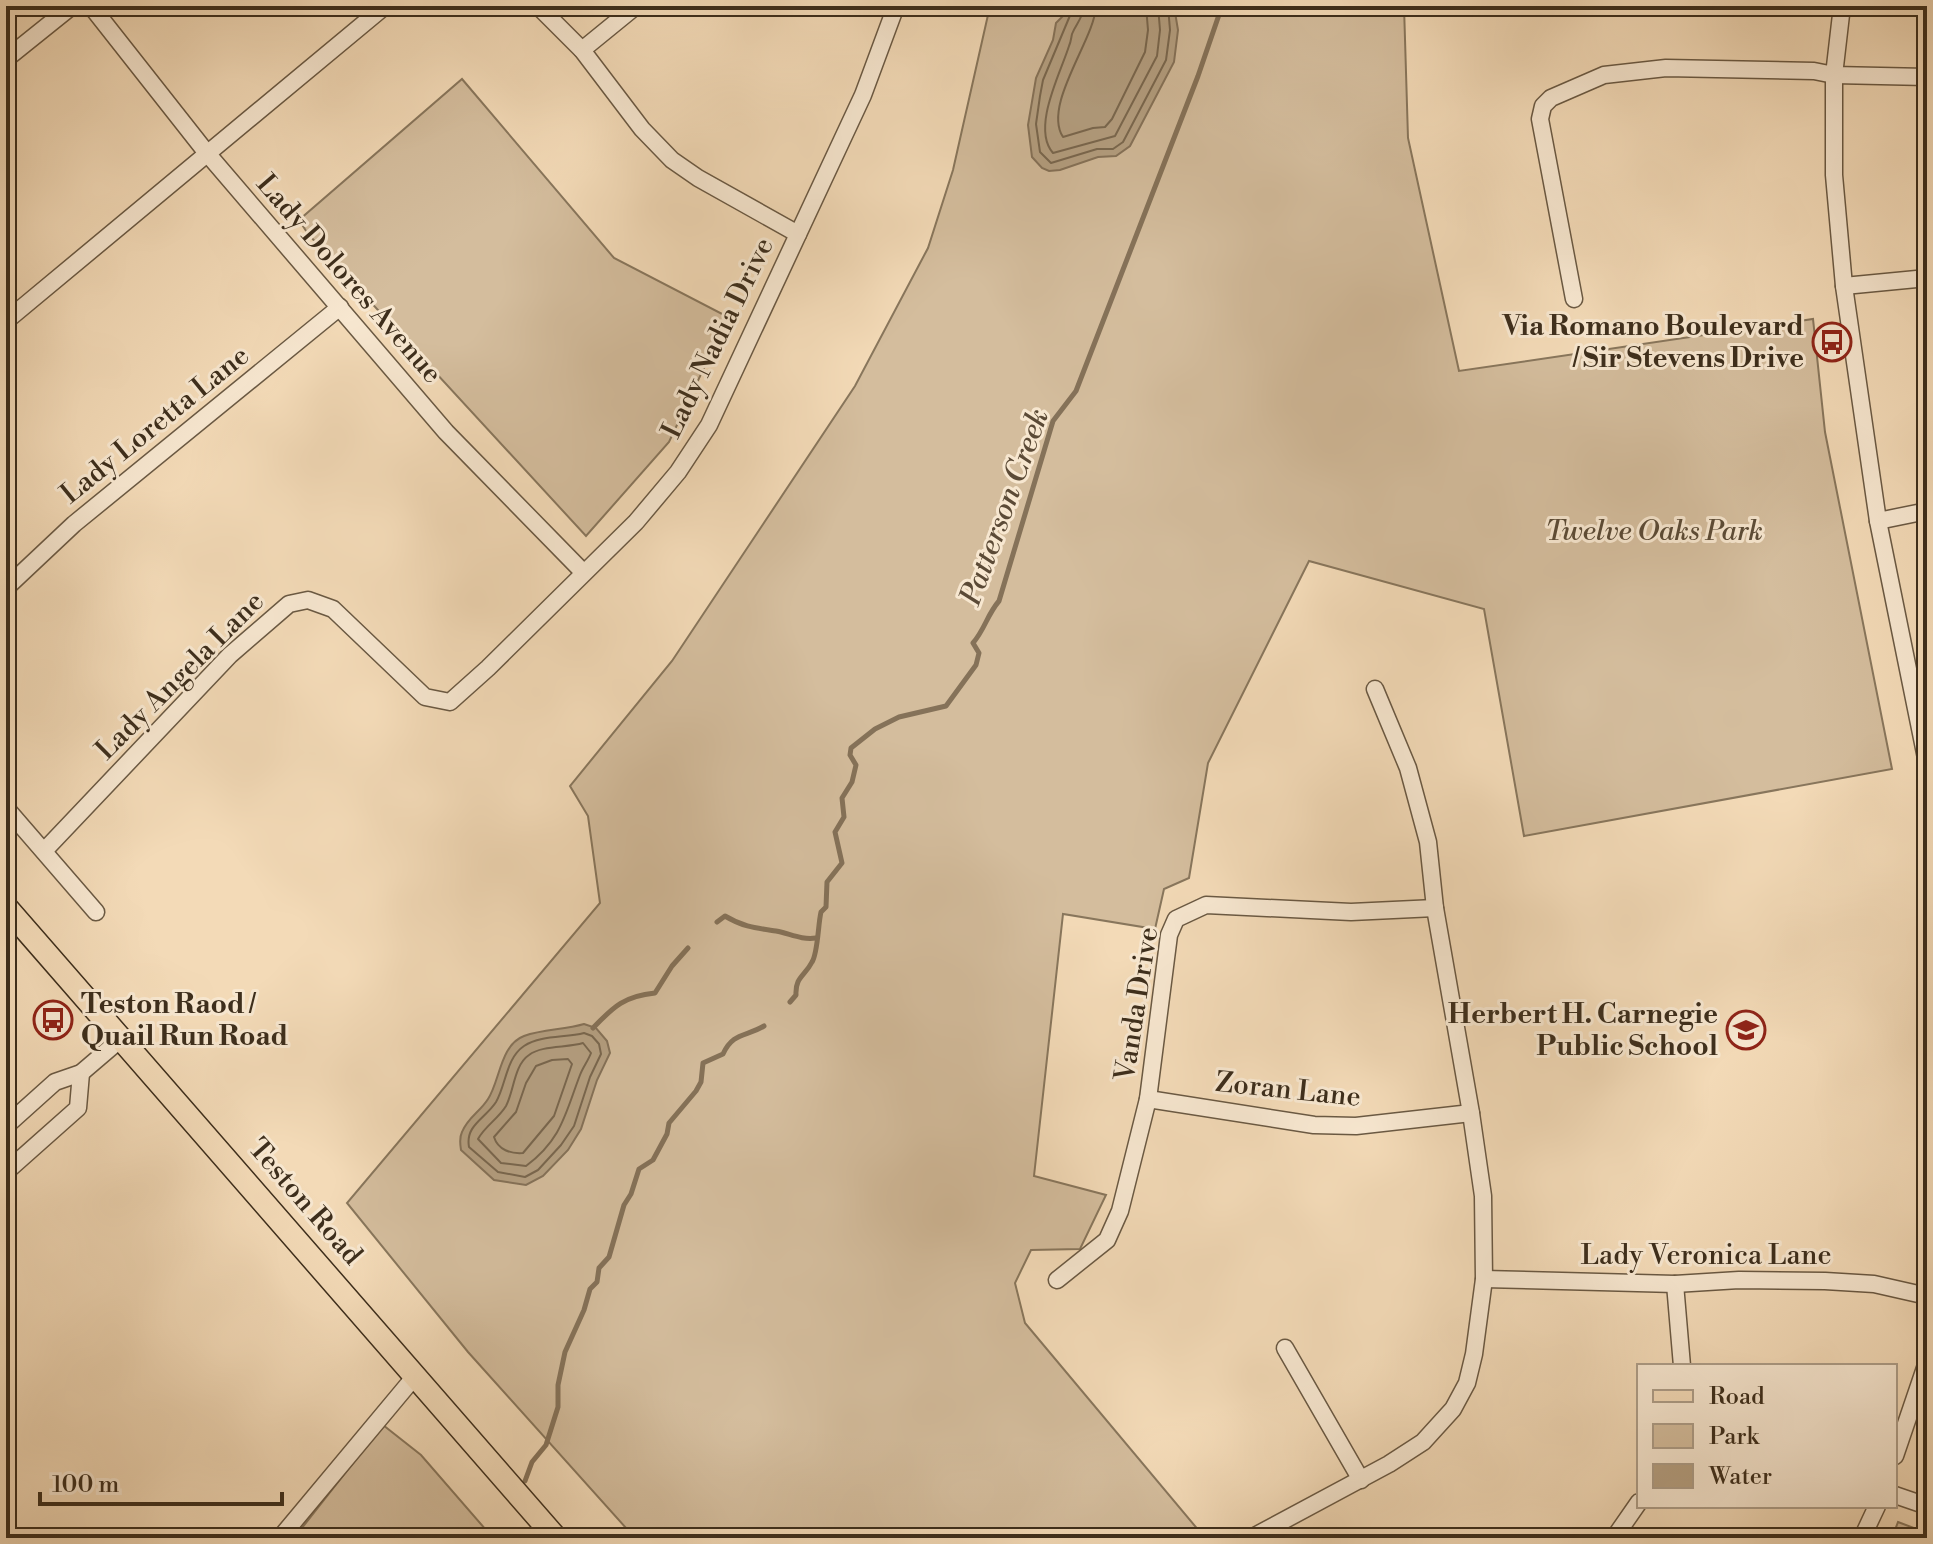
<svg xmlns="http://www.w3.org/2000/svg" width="1933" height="1544" font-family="'Libre Bodoni',serif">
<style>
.green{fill:#d4bd9d;stroke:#88765c;stroke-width:2}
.water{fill:#b5a082;stroke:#857259;stroke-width:2}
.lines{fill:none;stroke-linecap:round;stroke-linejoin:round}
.shore{stroke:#79674f;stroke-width:2}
.stream{stroke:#857259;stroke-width:5}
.minor-casing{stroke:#6a5943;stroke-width:19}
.major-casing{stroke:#3d2e1c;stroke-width:25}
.minor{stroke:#f7e7d0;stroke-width:16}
.major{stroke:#f3dab7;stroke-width:22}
.labels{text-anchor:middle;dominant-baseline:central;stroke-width:6;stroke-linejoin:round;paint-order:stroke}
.street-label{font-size:28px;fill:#3d2e1c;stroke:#f7e7d0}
.poi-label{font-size:28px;font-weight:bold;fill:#3d2e1c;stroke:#f7e7d0;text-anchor:end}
.park-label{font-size:28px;font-style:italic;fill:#5b4b36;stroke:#f7e7d0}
.water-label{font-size:30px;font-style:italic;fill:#5b4a36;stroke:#f7e7d0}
</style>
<rect width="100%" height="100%" fill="#f3dab7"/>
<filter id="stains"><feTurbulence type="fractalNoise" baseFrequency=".0025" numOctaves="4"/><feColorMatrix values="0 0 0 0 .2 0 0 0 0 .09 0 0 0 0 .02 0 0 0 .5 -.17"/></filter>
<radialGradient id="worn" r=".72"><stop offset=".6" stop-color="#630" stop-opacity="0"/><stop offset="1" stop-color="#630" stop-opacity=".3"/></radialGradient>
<g class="green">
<path d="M990,6H1404L1408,138L1459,371L1813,319L1825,432L1892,769L1524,836L1484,609L1309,561L1208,763L1189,878L1164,889L1155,929L1063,914L1034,1176L1106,1195L1080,1249L1031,1250L1015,1283L1025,1323L1205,1538H635L468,1352L347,1203L600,903L588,816L570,786L672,661L855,386L928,248L953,170Z"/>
<path d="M462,79L614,258L728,317L669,442L586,536L308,234L299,220Z"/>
<path d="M383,1425L421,1455L493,1538H294Z"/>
<path d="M1898,1522L1927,1533V1538H1892Z"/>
</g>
<g class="water">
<path d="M1067,6H1174L1178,30L1174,62L1130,146L1116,156L1098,157L1060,170L1049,171L1042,168L1032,157L1028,125L1036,78L1053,40L1056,23L1063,16Z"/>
<path d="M584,1024L596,1028L607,1041L610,1053L597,1080L581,1129L568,1150L543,1176L526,1185L494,1180L461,1150C460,1144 459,1138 462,1132C468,1117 480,1112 488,1099C500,1081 500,1045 524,1036C544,1029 564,1030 584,1024Z"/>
</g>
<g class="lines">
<g class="shore">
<path d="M1074,6L1043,80L1040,96L1036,124L1040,152L1051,163L1097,149H1113L1123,142L1166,60L1170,30L1168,6"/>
<path d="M1084,6C1083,18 1076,24 1072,34C1071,38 1071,42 1069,46C1061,72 1031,128 1053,153L1115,136L1157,56L1160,30L1158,6"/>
<path d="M1096,6C1095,39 1042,105 1063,137L1093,128L1105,127L1112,119L1145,52L1148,30L1146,6"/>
<path d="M584,1033L592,1036L599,1044L601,1054L590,1077L574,1126L561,1145L538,1170L525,1177L498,1172L469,1147C465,1125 486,1118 496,1102C506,1085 506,1058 524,1046C541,1035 565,1038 584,1033Z"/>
<path d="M583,1043L591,1053C588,1061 583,1067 580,1075C565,1114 562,1139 526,1166L501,1163L478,1139C485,1126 498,1119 506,1106C514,1091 514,1065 529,1055C542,1045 567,1048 583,1043Z"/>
<path d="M568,1059L572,1064L554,1116L523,1153C511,1154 498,1150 494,1137L516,1112L526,1083L536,1066L552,1060Z"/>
</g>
<g class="stream">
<path d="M717,922L725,916C743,927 756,928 776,931C791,934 801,940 816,938"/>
<path d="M790,1002L796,995C795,977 805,976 812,962C818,953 818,924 821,912L826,907L827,882L842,863L835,832L844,817L842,798L852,782L856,765L850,755L851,748L875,729L899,717L946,706L976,665L979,653L973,643C985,629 987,615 999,601L1053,421L1076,391L1198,76L1222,6"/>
<path d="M593,1028C614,1006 625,996 655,993L672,966L688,948"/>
<path d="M525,1481L532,1462L546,1445L558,1407V1385L565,1352L584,1310L590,1289L597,1282L599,1268L609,1257L624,1205L631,1194L639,1169L653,1160L667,1134L669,1123L696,1091L701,1082L703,1063L723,1054C733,1032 746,1037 764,1026"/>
<path d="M504,1534L507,1538"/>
</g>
<defs>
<g id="minor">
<path d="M91,6L206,152L446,432L583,572"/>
<path d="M538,6L582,50L642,129L672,160L698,178L798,234"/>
<path d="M1842,6L1834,75V175L1844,286L1878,521L1927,763"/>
<path d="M582,50L636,6"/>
<path d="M6,59L72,6"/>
<path d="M1844,286L1927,278"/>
<path d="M1574,299L1540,119L1543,106L1551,98L1604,75L1666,68L1814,71L1834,75L1927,77"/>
<path d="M6,321L385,6"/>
<path d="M1878,521L1927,511"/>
<path d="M6,588L74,524L340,307"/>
<path d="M6,808L96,912"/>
<path d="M44,851L230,655L289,604L308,600L333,609L425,697L450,702L488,668L636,522L678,472L709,425L863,95L896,6"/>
<path d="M1148,1099L1314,1125L1356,1126L1471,1113"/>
<path d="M6,1126L55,1082L81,1073L122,1038"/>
<path d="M6,1172L78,1108L81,1073"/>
<path d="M1484,1279L1675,1284L1739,1280L1825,1281L1874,1284L1927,1296"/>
<path d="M1057,1280L1107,1240L1120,1211L1148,1099L1169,935L1176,919L1206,905L1351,912L1435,908"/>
<path d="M1675,1284L1682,1366"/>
<path d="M1285,1348L1361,1480"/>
<path d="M1895,1456L1927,1362"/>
<path d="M1895,1495L1927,1506"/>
<path d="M280,1538L416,1375"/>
<path d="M1251,1538L1389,1464L1423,1442L1453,1409L1467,1383L1474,1354L1484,1279L1483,1196L1471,1113L1435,908L1428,842L1408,768L1375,689"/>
<path d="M1614,1538L1639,1502"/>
<path d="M1862,1538L1877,1506"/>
</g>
<path id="major" d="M6,907L556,1538"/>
</defs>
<use href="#minor" class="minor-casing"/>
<use href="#major" class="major-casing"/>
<use href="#minor" class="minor"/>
<use href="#major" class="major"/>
</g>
<defs>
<symbol id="bus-ring" viewBox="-11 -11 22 22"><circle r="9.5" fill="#f7e7d0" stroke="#8f2418" stroke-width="1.5"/><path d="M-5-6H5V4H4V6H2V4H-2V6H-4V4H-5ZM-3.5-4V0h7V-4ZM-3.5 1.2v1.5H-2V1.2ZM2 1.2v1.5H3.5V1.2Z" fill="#8f2418"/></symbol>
<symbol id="school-ring" viewBox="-11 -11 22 22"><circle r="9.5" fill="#f7e7d0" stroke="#8f2418" stroke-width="1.5"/><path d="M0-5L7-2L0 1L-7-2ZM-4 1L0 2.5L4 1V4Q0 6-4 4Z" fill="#8f2418"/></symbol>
</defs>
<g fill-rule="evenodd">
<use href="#bus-ring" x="1810" y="320" width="44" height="44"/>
<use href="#bus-ring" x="31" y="998" width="44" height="44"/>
<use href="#school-ring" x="1724" y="1008" width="44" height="44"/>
</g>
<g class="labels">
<g class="street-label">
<text transform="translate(349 279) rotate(49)">Lady Dolores Avenue</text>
<text transform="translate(718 338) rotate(-64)">Lady Nadia Drive</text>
<text transform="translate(155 425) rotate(-39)">Lady Loretta Lane</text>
<text transform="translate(180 676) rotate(-45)">Lady Angela Lane</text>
<text transform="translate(1137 1004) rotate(-81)">Vanda Drive</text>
<text transform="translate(1288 1090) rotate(6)">Zoran Lane</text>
<text transform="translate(305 1202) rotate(49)">Teston Road</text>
<text x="1706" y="1255">Lady Veronica Lane</text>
</g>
<g class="poi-label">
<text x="1804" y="326">Via Romano Boulevard<tspan x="1804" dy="32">/ Sir Stevens Drive</tspan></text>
<text x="81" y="1004" text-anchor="start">Teston Raod /<tspan x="81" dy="32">Quail Run Road</tspan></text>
<text x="1718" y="1014">Herbert H. Carnegie<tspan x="1718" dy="32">Public School</tspan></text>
</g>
<g class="park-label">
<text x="1654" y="531">Twelve Oaks Park</text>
</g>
<g class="water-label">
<text transform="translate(1005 507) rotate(-70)">Patterson Creek</text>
</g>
</g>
<rect width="1933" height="1544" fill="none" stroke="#f3dab7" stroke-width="32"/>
<rect x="8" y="8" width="1917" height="1528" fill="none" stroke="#3d2e1c" stroke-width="4"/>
<rect x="16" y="16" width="1901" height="1512" fill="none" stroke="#3d2e1c" stroke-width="2"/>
<rect x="1637" y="1364" width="260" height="144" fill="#f7e7d0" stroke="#ad9d88" stroke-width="2"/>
<rect x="1653" y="1390" width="40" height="12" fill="#f3dab7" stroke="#ad9d88" stroke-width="2"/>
<text x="1709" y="1404" font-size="24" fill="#3d2e1c">Road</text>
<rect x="1653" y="1424" width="40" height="24" fill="#d4bd9d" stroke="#ad9d88" stroke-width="2"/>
<text x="1709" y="1444" font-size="24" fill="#3d2e1c">Park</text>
<rect x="1653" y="1464" width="40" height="24" fill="#b5a082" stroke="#ad9d88" stroke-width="2"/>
<text x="1709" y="1484" font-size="24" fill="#3d2e1c">Water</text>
<path d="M40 1492v12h242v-12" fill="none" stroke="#3d2e1c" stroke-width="4"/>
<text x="52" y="1492" font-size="24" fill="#3d2e1c" stroke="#f7e7d0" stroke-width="6" paint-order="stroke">100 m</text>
<rect width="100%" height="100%" filter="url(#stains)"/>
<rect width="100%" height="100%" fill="url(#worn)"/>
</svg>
